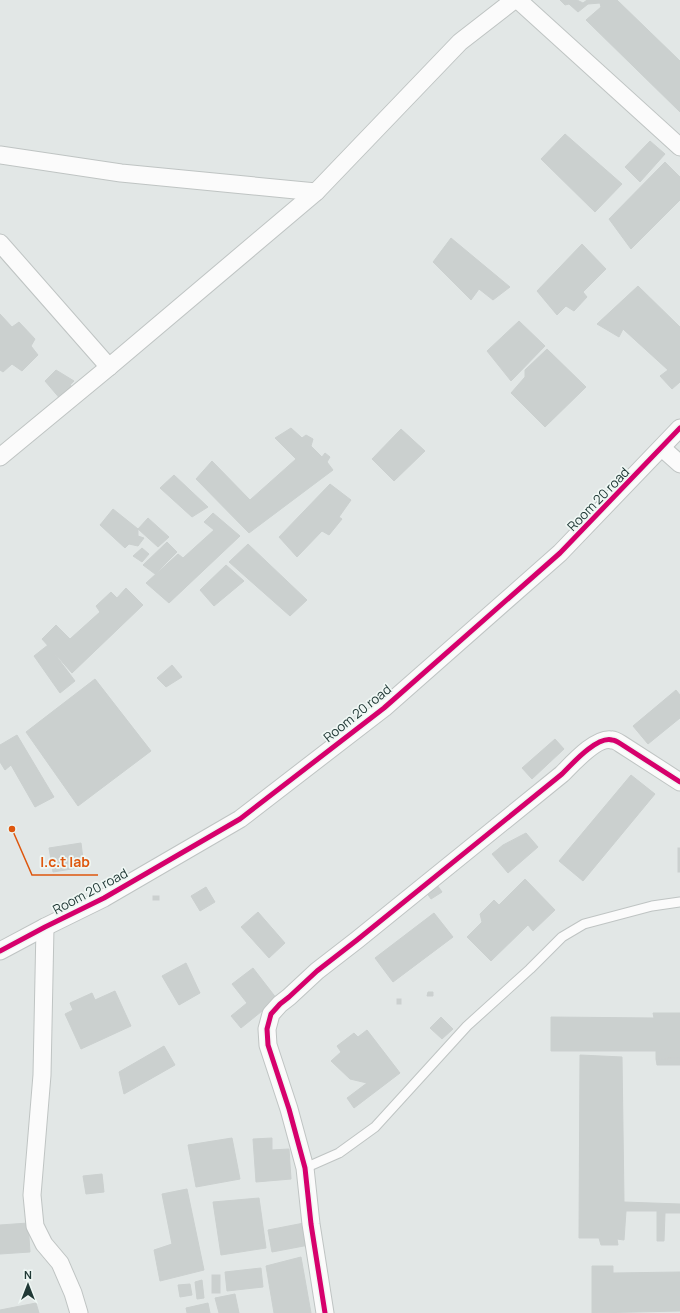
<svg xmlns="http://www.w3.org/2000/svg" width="680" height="1313" font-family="Manrope,sans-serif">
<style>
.building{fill:#cbd0cf;stroke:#cbd0cf}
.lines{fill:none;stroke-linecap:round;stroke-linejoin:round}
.lane-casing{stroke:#bfc4c3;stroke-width:11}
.street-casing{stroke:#bfc4c3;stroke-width:19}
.lane{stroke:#fbfbfb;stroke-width:9}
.street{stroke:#fbfbfb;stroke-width:17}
.cycleway-casing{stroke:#eff7f4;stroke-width:8}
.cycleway{stroke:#d6006c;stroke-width:5}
.labels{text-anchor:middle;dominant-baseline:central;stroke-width:3.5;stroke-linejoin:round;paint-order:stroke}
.street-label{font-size:13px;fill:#213936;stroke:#eff7f4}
.leader{fill:none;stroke:#de570e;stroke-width:1.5}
.callout-dot{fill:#de570e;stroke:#eff7f4;stroke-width:1.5}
.callout-label{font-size:14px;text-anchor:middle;font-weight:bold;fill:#de570e;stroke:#eff7f4;stroke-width:3.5;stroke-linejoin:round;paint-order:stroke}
</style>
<rect width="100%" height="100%" fill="#e2e7e6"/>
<g class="building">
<path d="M560,0H577L583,3L587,0H617L680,61V112L586,20L601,7L600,3L588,4L578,12L569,4L565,5Z"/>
<path d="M565,134L622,184L595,212L541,159Z"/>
<path d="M650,141L665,154L640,182L625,167Z"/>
<path d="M665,162L680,177V200L631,249L609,219Z"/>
<path d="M451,238L510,287L493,300L479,289L471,300L433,262Z"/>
<path d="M582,244L606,269L583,292L587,297L574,311L566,306L557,315L537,291Z"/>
<path d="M638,286L680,327V382L672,389L660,376L668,370L623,329L619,337L597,324Z"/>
<path d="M0,314L12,327L19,322L35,339L31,346L38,355L22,371L12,364L3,372L0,370Z"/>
<path d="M519,321L545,346L511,381L487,351Z"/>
<path d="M547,349L586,387L545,427L511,393L525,377V370Z"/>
<path d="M56,370L74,381L70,385L75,389L62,401L45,381Z"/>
<path d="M291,428L302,438L306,435L313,439L311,446L322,457L325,453L330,457L327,462L333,470L249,533L196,479L212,461L250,500L296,459L275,438Z"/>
<path d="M401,429L425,451L394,481L372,459Z"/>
<path d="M174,475L208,507L192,517L160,488Z"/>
<path d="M330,484L351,500L339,517L342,519L329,535L322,531L297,557L279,537Z"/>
<path d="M113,509L138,529V536L144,538L138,546L129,544L125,548L100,525Z"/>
<path d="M213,513L240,536L169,603L146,583L178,554L183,558L214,530L204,522Z"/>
<path d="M148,518L169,537L158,547L138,529Z"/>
<path d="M167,542L177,552L155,574L143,565Z"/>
<path d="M248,544L307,600L290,616L229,562Z"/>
<path d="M142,548L149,554L142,562L133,556Z"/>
<path d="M226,565L244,581L214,606L200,590Z"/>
<path d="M126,588L143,605L72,673L42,639L56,625L70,639L100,612L96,606L111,592L117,598Z"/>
<path d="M48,645L75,681L60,693L34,656Z"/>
<path d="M172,665L182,677L166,687L157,678Z"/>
<path d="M95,679L151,751L78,806L26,732Z"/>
<path d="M676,690L680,695V718L648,744L633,726Z"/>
<path d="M17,735L54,797L35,807L11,765L5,770L0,762V745Z"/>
<path d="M555,739L564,749L532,779L522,768Z"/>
<path d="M631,775L655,794L583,881L559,861Z"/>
<path d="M526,833L538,847L508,873L492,854L503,845Z"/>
<path d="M81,843L84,867L53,872L49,848Z"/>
<rect x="678" y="848" width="2" height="24"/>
<path d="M525,879L555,910L533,931L528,925L491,961L467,937L482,922L480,914L494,900L499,905Z"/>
<path d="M435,882L442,892L431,899L424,889Z"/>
<path d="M206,887L215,902L200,911L191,896Z"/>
<rect x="153" y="896" width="6" height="4"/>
<path d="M258,912L285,943L269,958L241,927Z"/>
<path d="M434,913L453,937L393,982L375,958Z"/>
<path d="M186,963L200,993L179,1005L162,976Z"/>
<path d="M253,968L277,999L241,1028L231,1016L247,1003L232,984Z"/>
<path d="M115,991L131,1026L81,1049L65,1014L73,1010L70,1003L92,993L95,1000Z"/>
<path d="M428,992H433V996H427Z"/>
<rect x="397" y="999" width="4" height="5"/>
<path d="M653,1013H680V1058L656,1059V1051H551V1017L654,1018Z"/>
<path d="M441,1017L453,1029L442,1039L430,1028Z"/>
<path d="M367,1030L400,1073L354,1108L347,1098L367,1083L350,1079L331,1061L341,1052L337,1046L354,1033L358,1037Z"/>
<path d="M164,1046L175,1065L124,1094L119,1072Z"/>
<path d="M580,1055L622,1057L624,1202L680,1204V1213H665L664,1241H657V1211H626L624,1240L617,1239L618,1245H601L599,1238H579Z"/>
<path d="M680,1058V1065H657L656,1059Z"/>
<path d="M232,1138L240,1179L196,1187L188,1145Z"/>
<path d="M272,1138V1150L289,1149L291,1179L256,1182L253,1139Z"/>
<path d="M102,1174L104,1192L86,1194L83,1176Z"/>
<path d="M187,1189L204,1270L160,1281L154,1250L172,1244L162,1194Z"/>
<path d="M259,1198L266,1248L221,1255L213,1202Z"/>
<path d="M28,1223L30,1252L0,1254V1225Z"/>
<path d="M304,1223L309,1245L272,1252L268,1230Z"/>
<path d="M301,1257L311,1313H274L266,1266Z"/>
<path d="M592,1266H613V1273L680,1272V1311L592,1313Z"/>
<path d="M261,1268L263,1287L227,1291L225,1272Z"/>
<rect x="212" y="1275" width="8" height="18"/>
<path d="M202,1280L204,1298L197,1299L195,1282Z"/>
<path d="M190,1284L192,1295L180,1297L178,1285Z"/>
<path d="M235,1294L239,1313H219L215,1298Z"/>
<path d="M36,1303L39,1313H0V1310Z"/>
<path d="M208,1303L210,1313H187L186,1308Z"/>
</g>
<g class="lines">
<defs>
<path id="lane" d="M305,1168L339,1153L375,1127L467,1026L530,969L562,937L584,924L652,906L680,902"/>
<g id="street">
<path d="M518,0L680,147"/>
<path d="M0,155L121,173L316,192"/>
<path d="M0,243L109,367"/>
<path d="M662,448L680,464"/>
<path d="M0,457L109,367L316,192L460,42L514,0"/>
<path d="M45,927L42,1075L32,1195L35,1226L44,1244L60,1263L73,1293L79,1313"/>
<path d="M0,951L45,927L104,898L240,819L384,708L560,553L680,428"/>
<path d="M325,1313L311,1224L305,1168L289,1109L268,1045L267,1029L271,1014L280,1004L289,997L317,971L357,940L562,774C572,764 597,736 612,740C615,740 618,742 621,744L680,782"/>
</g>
</defs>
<use href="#lane" class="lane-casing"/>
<use href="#street" class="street-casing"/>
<use href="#lane" class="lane"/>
<use href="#street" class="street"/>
<defs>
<g id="cycleway">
<path d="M0,951L45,927L104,898L240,819L384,708L560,553L680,428"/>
<path d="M325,1313L311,1224L305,1168L289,1109L268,1045L267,1029L271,1014L280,1004L289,997L317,971L357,940L562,774C572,764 597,736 612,740C615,740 618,742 621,744L680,782"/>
</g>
</defs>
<use href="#cycleway" class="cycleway-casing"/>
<use href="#cycleway" class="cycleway"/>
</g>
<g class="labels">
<g class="street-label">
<text transform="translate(598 499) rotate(-46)">Room 20 road</text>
<text transform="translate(357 713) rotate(-39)">Room 20 road</text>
<text transform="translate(90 891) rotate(-28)">Room 20 road</text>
</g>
</g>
<path class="leader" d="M12 829L32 875H98"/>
<circle class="callout-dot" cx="12" cy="829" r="4"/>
<g class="callout-label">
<text x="65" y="867">I.c.t lab</text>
</g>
<g transform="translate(28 1285)" stroke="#eff7f4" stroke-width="3" paint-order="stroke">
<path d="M0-3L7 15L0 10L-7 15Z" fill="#213936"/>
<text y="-6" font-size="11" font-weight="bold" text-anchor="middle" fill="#213936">N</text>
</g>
</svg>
